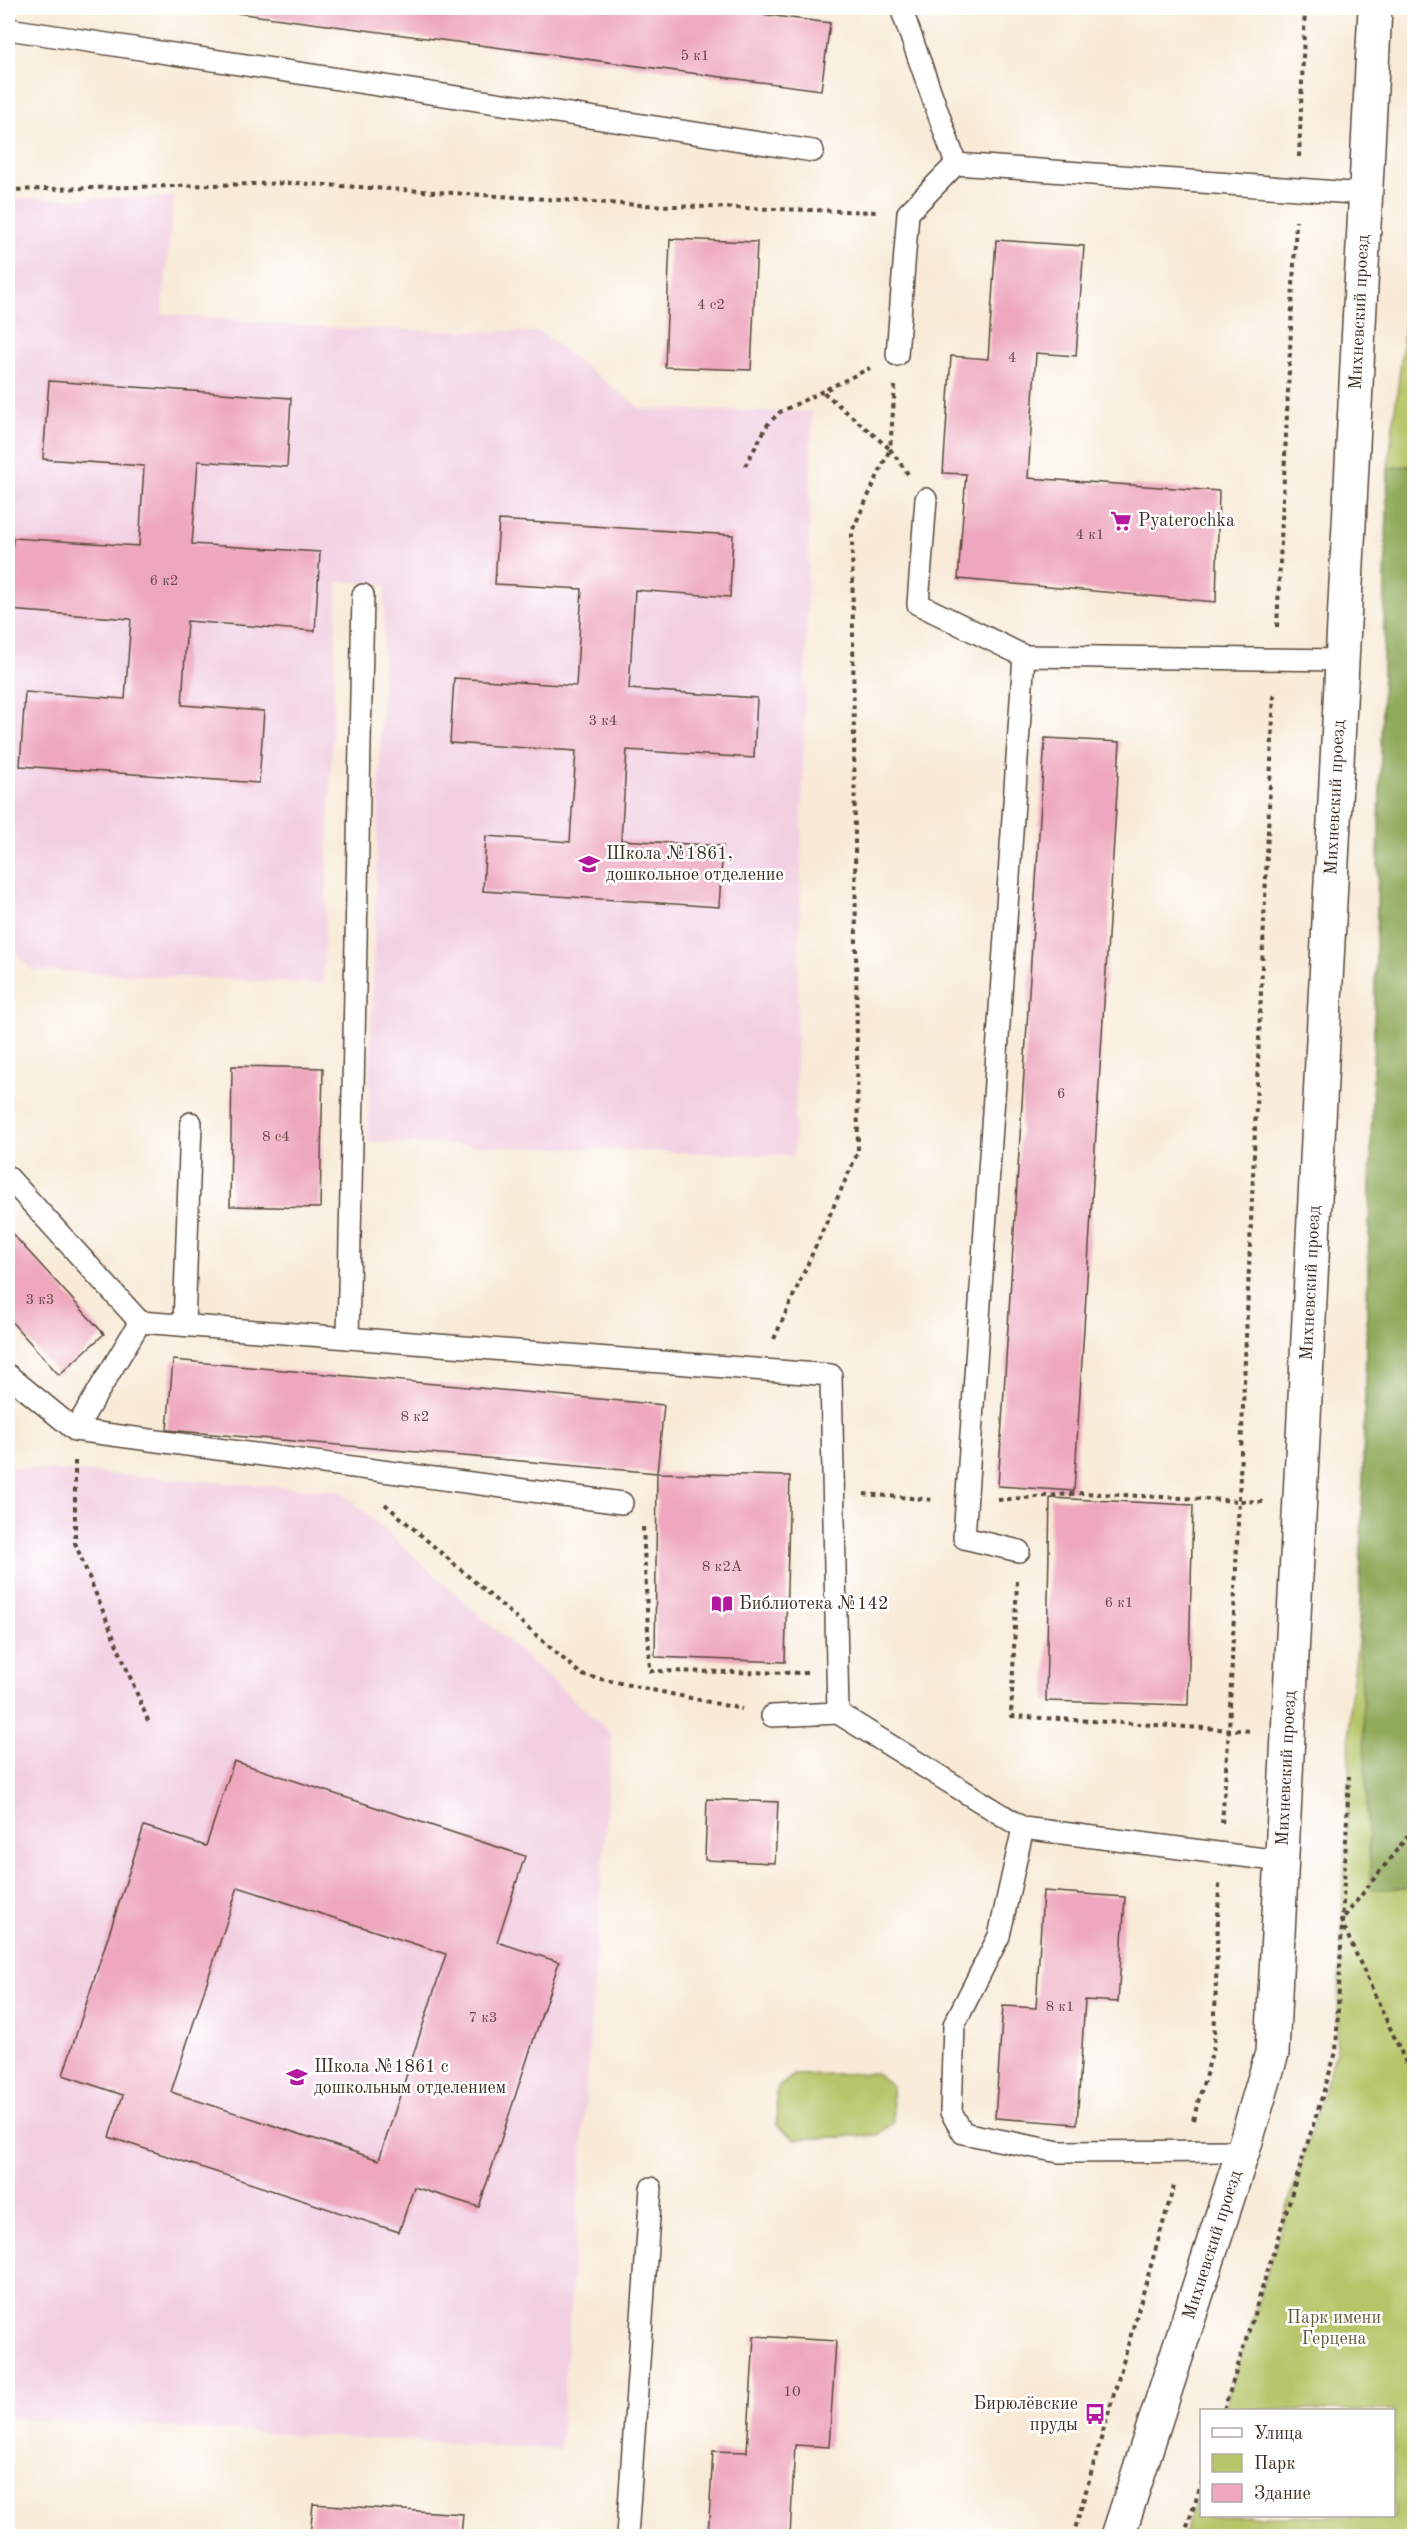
<svg xmlns="http://www.w3.org/2000/svg" width="1422" height="2544" font-family="'Old Standard TT',serif">
<style>
.built{fill:#f2d0e2}
.green{fill:#b5c567;stroke:#787842;stroke-width:1.5}
.forest{fill:#90aa5c;stroke:#666a3d;stroke-width:1.5}
.building{fill:#eea7be;fill-rule:evenodd}
.lines{fill:none;stroke-linecap:round;stroke-linejoin:round}
.lane-casing{stroke:#57473a;stroke-width:24}
.street-casing{stroke:#57473a;stroke-width:36}
.path{stroke:#57473a;stroke-width:4;stroke-dasharray:4.5 4.5;stroke-linecap:butt}
.lane{stroke:#fff;stroke-width:21}
.street{stroke:#fff;stroke-width:33}
.labels{text-anchor:middle;dominant-baseline:central;stroke-width:5;stroke-linejoin:round;paint-order:stroke}
.number-label{font-size:15px;fill:#684946}
.street-label{font-size:18px;fill:#3b2a1e;stroke:#fff}
.poi-label{font-size:18px;fill:#3b2a1e;stroke:#fff;text-anchor:start}
.park-label{font-size:18px;fill:#605834;stroke:#fff}
</style>
<rect width="100%" height="100%" fill="#fff"/>
<filter id="ink" filterUnits="userSpaceOnUse"><feTurbulence type="fractalNoise" baseFrequency=".0167" numOctaves="2"/><feDisplacementMap in="SourceGraphic" scale="12" xChannelSelector="R" yChannelSelector="G"/><feConvolveMatrix kernelMatrix="1 2 1 2 8 2 1 2 1" color-interpolation-filters="sRGB"/></filter>
<filter id="wash" filterUnits="userSpaceOnUse"><feTurbulence type="fractalNoise" baseFrequency=".008" numOctaves="4" result="noise"/><feDisplacementMap in="SourceGraphic" scale="24" xChannelSelector="R" yChannelSelector="G"/><feGaussianBlur stdDeviation="1.35" result="paint"/><feColorMatrix in="noise" values="0 0 0 0 0 0 0 0 0 0 0 0 0 0 0 0 0 1.4 0 .05"/><feComposite in="paint" operator="in"/></filter>
<g filter="url(#wash)">
<rect width="100%" height="100%" fill="#f8ead7"/>
<g class="built">
<path d="M174,197L162,314L347,329L540,332L641,409L812,412L794,1156L368,1142L385,585L338,581L323,984L32,970L8,944V199Z"/>
<path d="M8,1467L341,1491L612,1734L560,2449L8,2419Z"/>
</g>
<g class="green">
<path d="M1414,253V2536H1184L1201,2482L1202,2516H1394V2410H1224L1336,2052L1349,1776L1350,1705L1359,1631L1388,468Z"/>
<path d="M876,2073L892,2086L893,2123L878,2135L795,2139L777,2126L776,2089L794,2075Z"/>
</g>
<path class="forest" d="M1414,465V1888L1371,1889L1359,1631L1388,468Z"/>
<g id="blocks">
<g class="building">
<path d="M198,8H711L830,23L821,90Z"/>
<path d="M670,239L757,242L751,370L665,367Z"/>
<path d="M996,240L1084,246L1076,356L1036,353L1028,478L1219,491L1216,602L958,579L966,474L943,473L951,356L988,359Z"/>
<path d="M49,381L291,398L287,467L198,461L192,544L320,552L315,631L187,621L182,705L264,711L259,783L20,766L25,692L125,699L131,619L8,610L13,538L139,546L144,466L43,459Z"/>
<path d="M499,520L733,535L730,597L635,590L629,689L757,698L754,758L627,750L621,840L723,846L719,907L483,891L486,836L570,842L576,751L450,743L454,678L576,686L582,589L495,584Z"/>
<path d="M1045,738L1120,742L1074,1491L998,1486Z"/>
<path d="M232,1066L323,1068L320,1208L230,1206Z"/>
<path d="M8,1229L104,1334L59,1375L8,1318Z"/>
<path d="M173,1360L664,1405L657,1473L790,1476L785,1662L655,1657L657,1473L167,1430Z"/>
<path d="M1050,1498L1193,1505L1188,1705L1046,1701Z"/>
<path d="M234,1761L525,1856L497,1942L559,1962L479,2207L414,2187L399,2232L109,2137L123,2095L63,2075L144,1826L206,1846ZM238,1887L446,1954L379,2160L171,2092Z"/>
<path d="M707,1799L778,1802L775,1863L705,1860Z"/>
<path d="M1043,1891L1125,1897L1118,2002L1085,2000L1077,2124L995,2118L1003,2006L1036,2008Z"/>
<path d="M754,2336L836,2341L829,2447L795,2445L790,2536H708L713,2451L747,2452Z"/>
<path d="M313,2504L463,2514L461,2536H310Z"/>
</g>
</g>
</g>
<g filter="url(#ink)">
<use href="#blocks" fill-opacity="0" stroke="#57473a" stroke-width="1.5"/>
<g class="lines">
<defs>
<g id="lane">
<path d="M901,8L956,164L1366,194"/>
<path d="M8,29L813,151"/>
<path d="M897,355L908,213L956,164"/>
<path d="M926,499L918,604L1024,656"/>
<path d="M8,1177L140,1322L75,1430L8,1375"/>
<path d="M140,1322L831,1375L838,1713L772,1716"/>
<path d="M184,1325L191,1123"/>
<path d="M348,1338L363,595"/>
<path d="M75,1430L622,1503"/>
<path d="M1019,1551L964,1538L1024,656L1342,660"/>
<path d="M838,1713L1023,1828L1281,1861"/>
<path d="M1023,1828L999,1936L954,2025L951,2112L963,2133L1059,2152L1243,2151"/>
<path d="M627,2536L651,2188"/>
</g>
<g id="street">
<path id="s1" d="M1118,2536L1243,2151L1272,2053L1375,8"/>
</g>
</defs>
<use href="#lane" class="lane-casing"/>
<use href="#street" class="street-casing"/>
<g class="path">
<path d="M1299,157L1305,8"/>
<path d="M8,190L295,183L640,205L877,212"/>
<path d="M895,386L890,449L908,474"/>
<path d="M745,466L768,424L780,412L870,368"/>
<path d="M1277,627L1296,221"/>
<path d="M774,1339L858,1152L852,531L890,449L822,391"/>
<path d="M75,1461V1543L149,1723"/>
<path d="M864,1494L934,1500"/>
<path d="M998,1500L1082,1493L1263,1502"/>
<path d="M385,1504L582,1675L742,1709"/>
<path d="M643,1527L650,1671L807,1673"/>
<path d="M1017,1581L1011,1716L1251,1731"/>
<path d="M1222,1823L1229,1729L1274,692"/>
<path d="M1414,1828L1341,1921L1414,2080"/>
<path d="M1193,2120L1214,2046L1219,1884"/>
<path d="M1224,2410L1336,2052L1349,1776"/>
<path d="M1073,2536L1175,2182"/>
<path d="M1184,2536L1202,2482"/>
</g>
<use href="#lane" class="lane"/>
<use href="#street" class="street"/>
</g>
</g>
<defs>
<symbol id="supermarket-bare" viewBox="-9 -9 18 18"><path d="M-6-5.5h2.5l.6 2H6L4.5 2H-2.5L-4.4-4H-6ZM-1.5 3.2a1.3 1.3 0 1 0 .1 0ZM3 3.2a1.3 1.3 0 1 0 .1 0Z" fill="#b5179e" stroke="#fff" stroke-width="2.5" paint-order="stroke"/></symbol>
<symbol id="school-bare" viewBox="-9 -9 18 18"><path d="M0-5L7-2L0 1L-7-2ZM-4 1L0 2.5L4 1V4Q0 6-4 4Z" fill="#b5179e" stroke="#fff" stroke-width="2.5" paint-order="stroke"/></symbol>
<symbol id="library-bare" viewBox="-9 -9 18 18"><path d="M-6-4Q-3-5.5-.7-3.5V5Q-3 3-6 4ZM6-4Q3-5.5 .7-3.5V5Q3 3 6 4Z" fill="#b5179e" stroke="#fff" stroke-width="2.5" paint-order="stroke"/></symbol>
<symbol id="bus-bare" viewBox="-9 -9 18 18"><path d="M-5-6H5V4H4V6H2V4H-2V6H-4V4H-5ZM-3.5-4V0h7V-4ZM-3.5 1.2v1.5H-2V1.2ZM2 1.2v1.5H3.5V1.2Z" fill="#b5179e" stroke="#fff" stroke-width="2.5" paint-order="stroke"/></symbol>
</defs>
<g fill-rule="evenodd">
<use href="#supermarket-bare" x="1106" y="506" width="30" height="30"/>
<use href="#school-bare" x="574" y="849" width="30" height="30"/>
<use href="#library-bare" x="707" y="1589" width="30" height="30"/>
<use href="#school-bare" x="282" y="2062" width="30" height="30"/>
<use href="#bus-bare" x="1080" y="2399" width="30" height="30"/>
</g>
<g class="labels">
<g class="number-label">
<text x="695" y="56">5 к1</text>
<text x="711" y="305">4 с2</text>
<text x="1012" y="358">4</text>
<text x="1090" y="535">4 к1</text>
<text x="164" y="581">6 к2</text>
<text x="603" y="721">3 к4</text>
<text x="1061" y="1094">6</text>
<text x="276" y="1137">8 с4</text>
<text x="40" y="1300">3 к3</text>
<text x="415" y="1417">8 к2</text>
<text x="722" y="1567">8 к2А</text>
<text x="1119" y="1603">6 к1</text>
<text x="1060" y="2007">8 к1</text>
<text x="483" y="2018">7 к3</text>
<text x="792" y="2392">10</text>
</g>
<g class="street-label">
<text stroke="none"><textPath href="#s1" startOffset="2250">Михневский проезд</textPath></text>
<text stroke="none"><textPath href="#s1" startOffset="1764">Михневский проезд</textPath></text>
<text stroke="none"><textPath href="#s1" startOffset="1278">Михневский проезд</textPath></text>
<text stroke="none"><textPath href="#s1" startOffset="792">Михневский проезд</textPath></text>
<text stroke="none"><textPath href="#s1" startOffset="306">Михневский проезд</textPath></text>
</g>
<g class="poi-label">
<text x="1138" y="521">Pyaterochka</text>
<text x="606" y="854">Школа №1861,<tspan x="606" dy="21">дошкольное отделение</tspan></text>
<text x="739" y="1604">Библиотека №142</text>
<text x="314" y="2067">Школа №1861 с<tspan x="314" dy="21">дошкольным отделением</tspan></text>
<text x="1078" y="2404" text-anchor="end">Бирюлёвские<tspan x="1078" dy="21">пруды</tspan></text>
</g>
<g class="park-label">
<text x="1334" y="2318">Парк имени<tspan x="1334" dy="21">Герцена</tspan></text>
</g>
</g>
<rect width="1422" height="2544" fill="none" stroke="#fff" stroke-width="30"/>
<rect x="1200" y="2409" width="195" height="108" fill="#ffffff" stroke="#b1aaa5" stroke-width="1.5"/>
<rect x="1212" y="2428" width="30" height="9" fill="#ffffff" stroke="#b1aaa5" stroke-width="1.5"/>
<text x="1254" y="2439" font-size="18" fill="#3b2a1e">Улица</text>
<rect x="1212" y="2454" width="30" height="18" fill="#b5c567" stroke="#b1aaa5" stroke-width="1.5"/>
<text x="1254" y="2469" font-size="18" fill="#3b2a1e">Парк</text>
<rect x="1212" y="2484" width="30" height="18" fill="#eea7be" stroke="#b1aaa5" stroke-width="1.5"/>
<text x="1254" y="2499" font-size="18" fill="#3b2a1e">Здание</text>
</svg>
